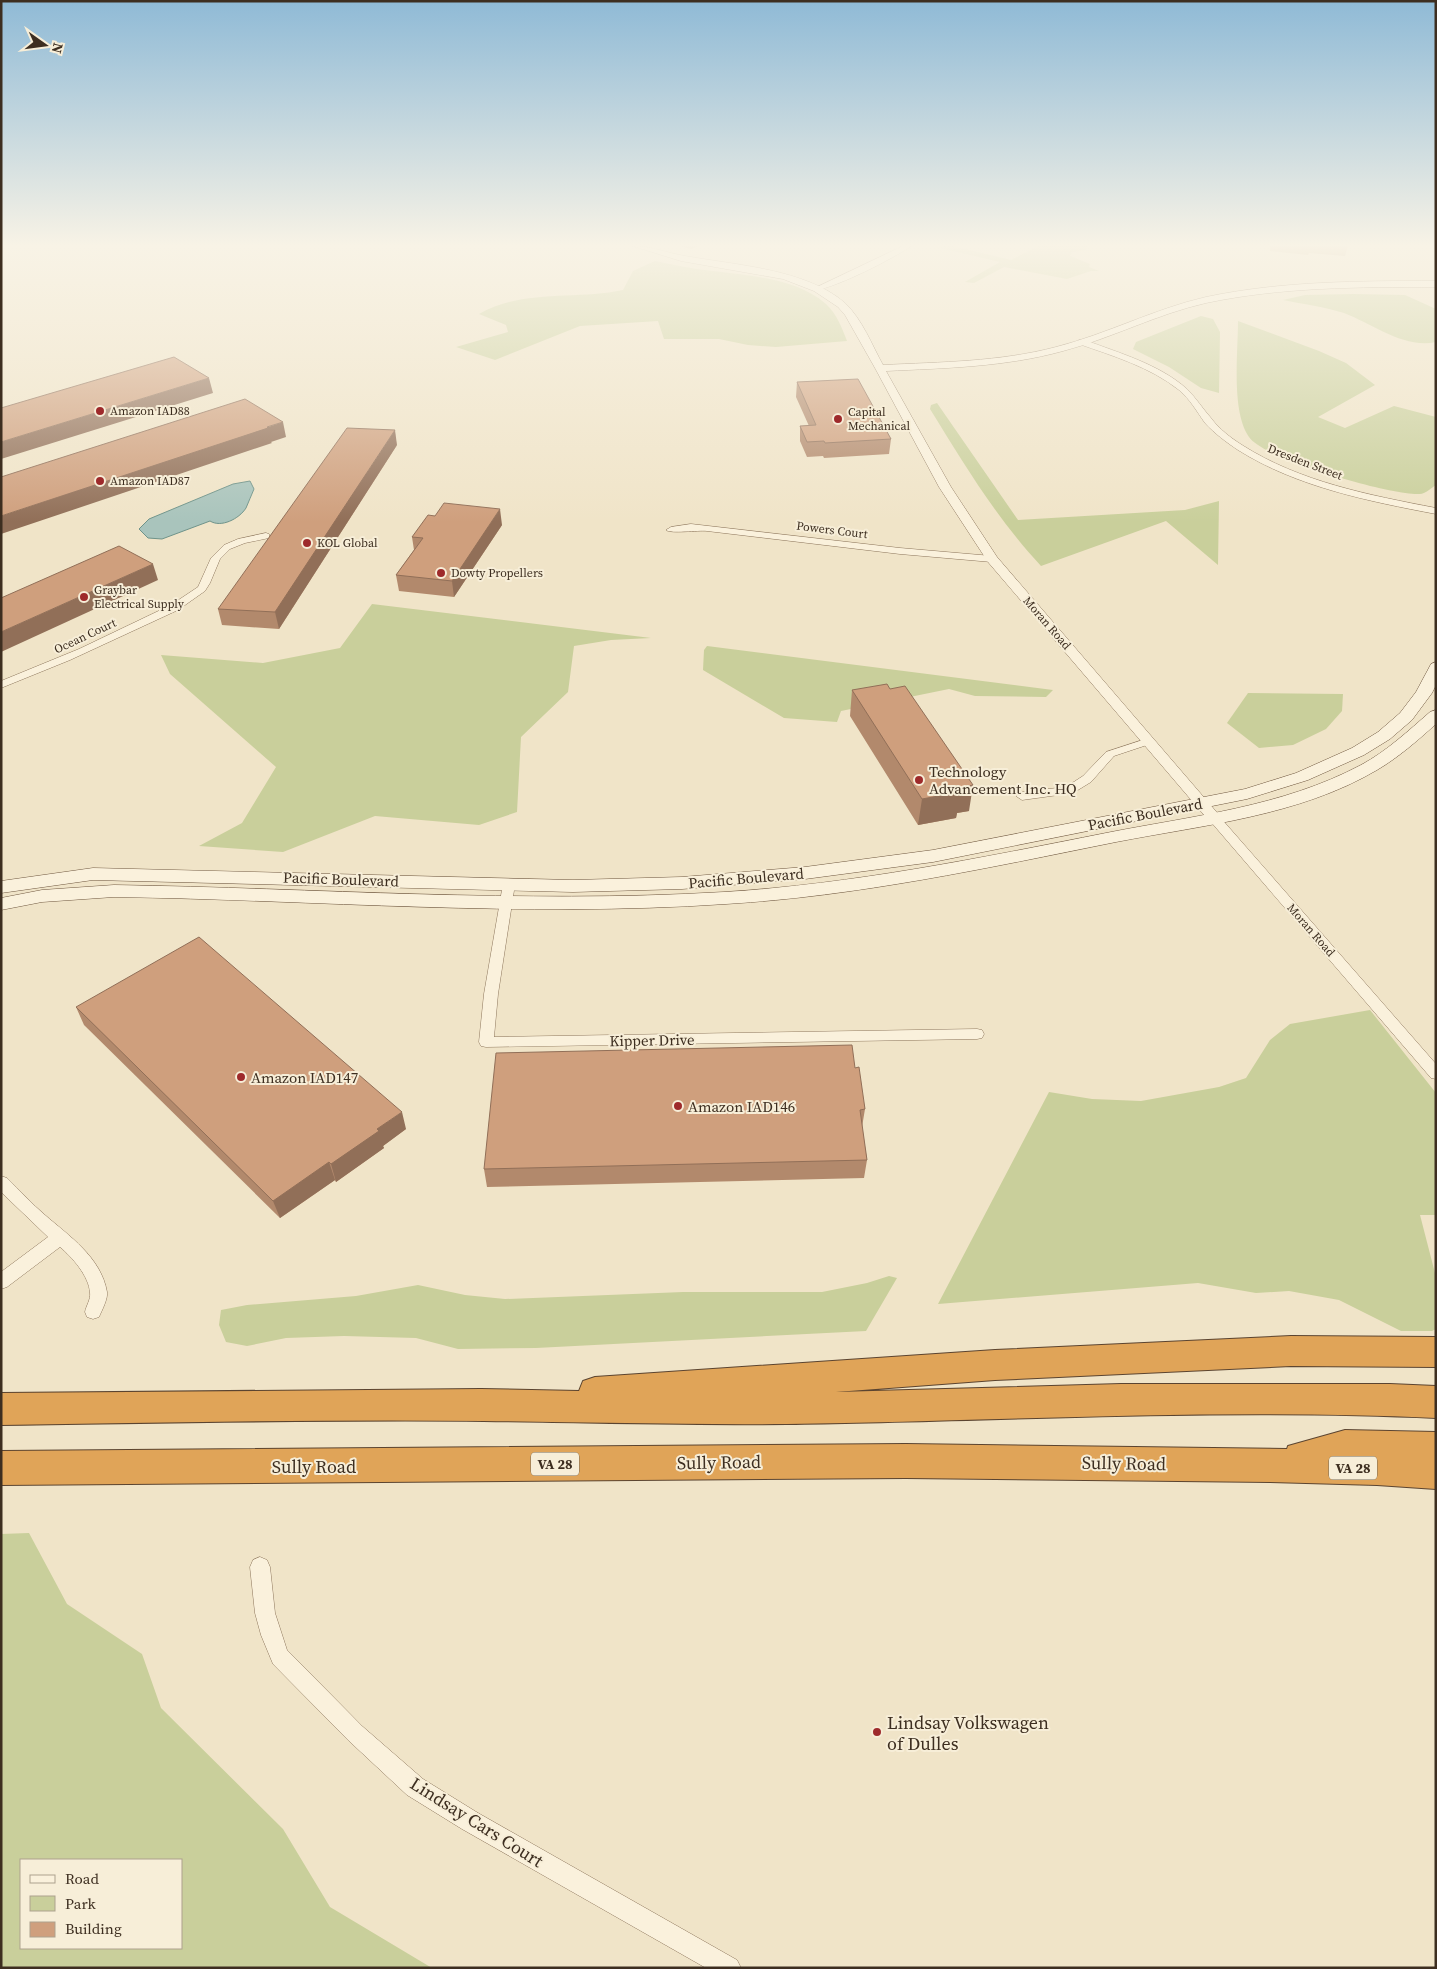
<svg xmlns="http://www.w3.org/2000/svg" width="1437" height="1969" font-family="'Source Serif 4',serif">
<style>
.green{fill:#c9cf9b;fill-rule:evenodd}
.water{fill:#a9c4bc;stroke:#6f938a}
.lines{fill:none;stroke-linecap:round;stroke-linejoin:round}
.minor-casing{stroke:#8d765c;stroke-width:1}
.tertiary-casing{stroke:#8d765c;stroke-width:1}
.secondary-casing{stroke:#6f573f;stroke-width:1}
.motorway-casing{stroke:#5b4430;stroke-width:2}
.minor{fill:#faf1dc;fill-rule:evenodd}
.tertiary{fill:#faf1dc;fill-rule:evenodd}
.secondary{fill:#faf1dc;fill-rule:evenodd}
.motorway{fill:#e0a458;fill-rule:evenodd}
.wall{fill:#b2896c}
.shaded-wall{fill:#916f58}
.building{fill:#cf9f7d;stroke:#916f58}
.poi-dot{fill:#9e2a2b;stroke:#f7eed8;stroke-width:2}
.labels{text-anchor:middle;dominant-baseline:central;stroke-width:4;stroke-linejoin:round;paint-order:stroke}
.far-poi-label{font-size:12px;fill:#3d2e20;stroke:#f7eed8;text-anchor:start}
.far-street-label{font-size:12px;fill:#3d2e20;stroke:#f7eed8}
.shield{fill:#f7eed8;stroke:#756857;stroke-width:1}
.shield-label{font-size:14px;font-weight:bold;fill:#3d2e20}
.poi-label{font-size:15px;fill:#3d2e20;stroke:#f7eed8;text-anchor:start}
.street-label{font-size:15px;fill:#3d2e20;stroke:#f7eed8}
.near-street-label{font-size:18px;fill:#3d2e20;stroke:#f7eed8}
.near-poi-label{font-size:18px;fill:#3d2e20;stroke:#f7eed8;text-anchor:start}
</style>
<rect width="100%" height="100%" fill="#f0e4c8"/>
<g class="green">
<path d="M953,246L1011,260L1038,246H1087L1086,250L1072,252L1070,256L1090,264L1089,267L1099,271H1091L1067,279L1004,267L974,283L965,282L1000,262L936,247Z"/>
<path d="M655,261C674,265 693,269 713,271C751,276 796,278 826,304C837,314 842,328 847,341L776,347L748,345L719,339H664L658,321L580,326L495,360L456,347L508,332L506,325L479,314C522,289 576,300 623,290L633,271Z"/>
<path d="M1353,294L1405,295L1436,309V342C1404,349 1373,324 1344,313C1325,307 1303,304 1283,300L1305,295Z"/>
<path d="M1201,316L1213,319L1220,332L1219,393L1201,388L1169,367L1133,349L1136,342Z"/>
<path d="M1238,321L1319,351L1346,363L1375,385L1318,417L1345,428L1394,406L1436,417V485C1431,488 1425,494 1420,494C1392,496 1263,459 1249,437C1231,411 1238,353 1238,321Z"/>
<path d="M937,403L1018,520L1185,510L1219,501L1218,565L1166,521L1041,566C997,519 964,464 930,409L931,405Z"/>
<path d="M372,604L651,638L611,640L574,646L568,692L521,737L517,812L479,825L375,816L283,852L199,846L242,823L276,767L170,674L161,655L263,663L340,648Z"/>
<path d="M707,646L1053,690L1046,697L975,696L949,689L841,711L837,722L784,718L703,670L704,650Z"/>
<path d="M1248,693L1343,694L1342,711L1326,729L1293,745L1259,748L1227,723Z"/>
<path d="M1370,1010L1436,1093V1215H1420L1436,1277V1329L1432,1331H1401L1339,1300L1289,1291L1256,1293L1198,1283L938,1304L1049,1092L1092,1099L1141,1101L1219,1087L1246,1078L1270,1040L1290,1024Z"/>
<path d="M889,1276L897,1278L866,1331L536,1348L458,1349L416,1338L344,1336L286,1338L247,1346L226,1342L219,1325L221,1310L247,1305L356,1296L418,1285L465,1295L505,1299L683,1292H822L867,1283Z"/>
<path d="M29,1533L67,1604L142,1654L161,1708L283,1829L330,1907L432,1968H1V1534ZM21,1860H181V1948H21Z"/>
</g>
<path class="water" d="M250,481L254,489C251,495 249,502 246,508C239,519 221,528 210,521L162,539L148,538L139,529L149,519L233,484Z"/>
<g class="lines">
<defs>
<g id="minor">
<path d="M903,246H911C900,255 823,295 813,289Z"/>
<path d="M1079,340H1085C1119,353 1159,364 1187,389C1196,398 1203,409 1211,418C1219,429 1231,438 1242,445C1300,482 1369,495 1436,508V514C1368,501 1297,487 1238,450C1226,442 1214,433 1205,423C1197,412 1190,399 1179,390C1150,367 1113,356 1079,344Z"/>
<path d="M691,524L900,548L992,556L997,559L992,562L900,554L707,531C698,530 671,534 666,530L671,527Z"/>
<path d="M266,533L269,534V538L245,543L230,549L220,559L210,583L205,591L178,610L70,660L1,688V681L79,649L171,605L198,587L211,558L224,545L238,539Z"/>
<path d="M1149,738L1155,741L1153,743L1114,756L1091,782L1073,793L1022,800L1016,796L1022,792L1066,787L1083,776L1106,752Z"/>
<path d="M1215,815L1219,816L1436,1064V1079L1431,1078L1211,822L1209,819L1211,816Z"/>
<path d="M509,880L515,884L498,994L494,1037L977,1029L982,1030L984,1034L982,1038L977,1039L486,1047L481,1046L479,1042L484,994L503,884Z"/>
<path d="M1,1176L7,1178C19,1190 32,1204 45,1215C69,1236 101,1257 107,1292C108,1299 102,1310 99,1317L93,1319L87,1317L85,1312C86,1306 91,1299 90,1293C89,1276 72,1257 60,1247L7,1287L1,1289V1272L48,1237L1,1192Z"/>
<path d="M260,1557L267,1560L270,1567L275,1613L287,1650L362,1726L423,1779L478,1813L737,1960L741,1968H706L462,1829L407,1795L348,1740L273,1664L261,1635L255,1613L250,1567L253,1560Z"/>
</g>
<path id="tertiary" d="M633,246C651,246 667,253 685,256C735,265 806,269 845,303C862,319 872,345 883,365C941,362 999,362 1056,347C1107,334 1154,309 1206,297C1282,281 1359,281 1436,281V287C1359,287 1281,287 1206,303C1157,314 1112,338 1063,351C1005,367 946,368 886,371L951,487L997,557L1220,816L1223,819L1220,822H1210L988,562L939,487L875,368L845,315L838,307L814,291L783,279L681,261Z"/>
<g id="secondary">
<path d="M1436,662V685L1432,693L1412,720L1390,739L1364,755L1308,780L1247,799L933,862L805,879L682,889L573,892L93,880L1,893V881L93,868L573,880L682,877L805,867L933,850L1245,789L1296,773L1352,748L1378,732L1400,713L1416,692L1431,664Z"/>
<path d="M1436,710V724C1417,741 1399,757 1377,770C1299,816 1203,825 1116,842C987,868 858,896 726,904C522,918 318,900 114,897L42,902L1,910V898L42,890L114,885C317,888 521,904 724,892C853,884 980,858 1106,833C1192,816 1282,807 1361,765C1387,751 1408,731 1430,712Z"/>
</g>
<g id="motorway">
<path d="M1291,1336L1436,1337V1367L1291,1366L995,1380L836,1392L1121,1384H1390L1436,1386V1418C1219,1408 1003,1421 787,1424C686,1425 585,1422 484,1421C323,1419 162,1423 1,1425V1393L481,1389L579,1391L583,1381L595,1377L995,1350Z"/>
<path d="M1345,1430L1436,1432V1489L1377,1485L1270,1482L906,1478L1,1485V1451L906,1444L1287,1449L1288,1446Z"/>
</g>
</defs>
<use href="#minor" class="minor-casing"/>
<use href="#tertiary" class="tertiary-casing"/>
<use href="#secondary" class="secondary-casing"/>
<use href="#motorway" class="motorway-casing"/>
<use href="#minor" class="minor"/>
<use href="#tertiary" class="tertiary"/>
<use href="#secondary" class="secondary"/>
<use href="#motorway" class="motorway"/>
</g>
<g class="wall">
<path d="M680,246H698L691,249Z"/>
<path d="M1270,246H1348L1345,256L1309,253L1308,255L1270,251Z"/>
<path d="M797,382L891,439L889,454L824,458L823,456L807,457L800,441V426H809L796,397Z"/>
<path d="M397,445L279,629L222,625L218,609Z"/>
<path d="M502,525L454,597L399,591L396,575L414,550L412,537Z"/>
<path d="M852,690L969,811L957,813L956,818L918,825L850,716Z"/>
<path d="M76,1007L406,1129L383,1146L384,1148L336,1182L335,1180L280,1218L84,1025Z"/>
<path d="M855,1068L865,1109L862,1127L867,1160L864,1178L487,1187L484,1169Z"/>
</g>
<g class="shaded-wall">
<path d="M691,246H698L691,249Z"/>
<path d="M209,378L213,393L1,459V442Z"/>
<path d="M283,422L286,437L271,442L272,443L1,534V516Z"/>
<path d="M395,430L397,445L279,629L275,612Z"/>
<path d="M500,509L502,525L454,597L452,581Z"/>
<path d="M153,564L158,580L1,652V632Z"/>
<path d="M973,785L969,811L957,813L956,818L918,825L922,799L957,788Z"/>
<path d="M402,1112L406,1129L383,1146L384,1148L336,1182L331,1164L377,1129Z"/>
<path d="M329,1162L335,1180L280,1218L273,1201Z"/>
</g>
<g class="building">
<path d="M174,357L209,378L1,442V408Z"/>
<path d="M858,379L891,439L825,443L824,441L807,442L800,426L816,425L797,382Z"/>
<path d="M245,399L283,422L267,427L268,428L1,516V477Z"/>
<path d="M347,428L395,430L275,612L218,609Z"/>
<path d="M444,503L500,509L452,581L396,575L423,538L412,537L428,515L435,516Z"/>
<path d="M119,546L153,564L1,632V598Z"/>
<path d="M887,684L890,689L905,686L973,785L957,788L960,792L922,799L852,690Z"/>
<path d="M199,937L402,1112L377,1129L379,1131L331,1164L329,1162L273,1201L76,1007Z"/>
<path d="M852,1045L855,1068L859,1067L865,1109L860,1110L867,1160L484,1169L496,1053Z"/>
</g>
<linearGradient id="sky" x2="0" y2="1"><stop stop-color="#8fbad6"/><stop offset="0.47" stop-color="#f8f3e6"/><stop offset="1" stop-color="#f8f3e6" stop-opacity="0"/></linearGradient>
<rect width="1437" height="522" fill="url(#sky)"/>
<g class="poi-dot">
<circle cx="100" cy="411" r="5"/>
<circle cx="838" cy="419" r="5"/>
<circle cx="100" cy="481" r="5"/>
<circle cx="307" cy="543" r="5"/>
<circle cx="441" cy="573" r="5"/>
<circle cx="84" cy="597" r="5"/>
<circle cx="919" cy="780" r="5"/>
<circle cx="241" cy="1077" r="5"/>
<circle cx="678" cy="1106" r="5"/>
<circle cx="877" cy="1732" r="5"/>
</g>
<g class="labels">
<g class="far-poi-label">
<text x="110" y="411">Amazon IAD88</text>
<text x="848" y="412">Capital<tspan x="848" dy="14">Mechanical</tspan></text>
<text x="110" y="481">Amazon IAD87</text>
<text x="317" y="543">KOL Global</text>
<text x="451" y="573">Dowty Propellers</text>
<text x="94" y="590">Graybar<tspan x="94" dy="14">Electrical Supply</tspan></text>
</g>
<g class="far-street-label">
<text transform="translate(1305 462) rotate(21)">Dresden Street</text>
<text transform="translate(832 530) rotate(7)">Powers Court</text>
<text transform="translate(1047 623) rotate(49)">Moran Road</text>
<text transform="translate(85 636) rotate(-25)">Ocean Court</text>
<text transform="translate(1311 930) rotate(49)">Moran Road</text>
</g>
<g class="shield">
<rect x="531" y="1452.5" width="48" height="23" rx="4"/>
<rect x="1329" y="1456.5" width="48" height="23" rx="4"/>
</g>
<g class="shield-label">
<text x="555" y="1464">VA 28</text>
<text x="1353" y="1468">VA 28</text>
</g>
<g class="poi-label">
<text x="929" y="771">Technology<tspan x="929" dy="17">Advancement Inc. HQ</tspan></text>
<text x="251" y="1077">Amazon IAD147</text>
<text x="688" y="1106">Amazon IAD146</text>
</g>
<g class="street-label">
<text transform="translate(1145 814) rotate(-11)">Pacific Boulevard</text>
<text transform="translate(746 878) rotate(-5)">Pacific Boulevard</text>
<text transform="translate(341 879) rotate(2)">Pacific Boulevard</text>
<text transform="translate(652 1040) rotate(-1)">Kipper Drive</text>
</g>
<g class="near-street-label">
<text transform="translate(719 1462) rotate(-1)">Sully Road</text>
<text transform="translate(1124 1463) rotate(1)">Sully Road</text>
<text x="314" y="1466">Sully Road</text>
<text transform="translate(477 1822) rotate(32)">Lindsay Cars Court</text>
</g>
<g class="near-poi-label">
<text x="887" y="1722">Lindsay Volkswagen<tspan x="887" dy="21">of Dulles</tspan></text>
</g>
</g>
<rect width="1437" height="1969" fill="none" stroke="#3d2e20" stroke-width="5"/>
<rect x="20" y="1859" width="162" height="90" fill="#f7eed8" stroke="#ada18e"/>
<rect x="30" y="1875" width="25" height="8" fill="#faf1dc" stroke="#ada18e"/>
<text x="65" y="1884" font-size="15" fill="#3d2e20">Road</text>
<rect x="30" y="1896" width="25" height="15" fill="#c9cf9b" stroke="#ada18e"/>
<text x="65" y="1909" font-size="15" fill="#3d2e20">Park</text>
<rect x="30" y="1922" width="25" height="15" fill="#cf9f7d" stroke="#ada18e"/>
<text x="65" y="1934" font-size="15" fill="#3d2e20">Building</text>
<g transform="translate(45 45) rotate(104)" stroke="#f7eed8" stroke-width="4" paint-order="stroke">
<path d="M0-4L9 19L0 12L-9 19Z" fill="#3d2e20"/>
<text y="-8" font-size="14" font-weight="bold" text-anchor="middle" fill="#3d2e20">N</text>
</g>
</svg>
